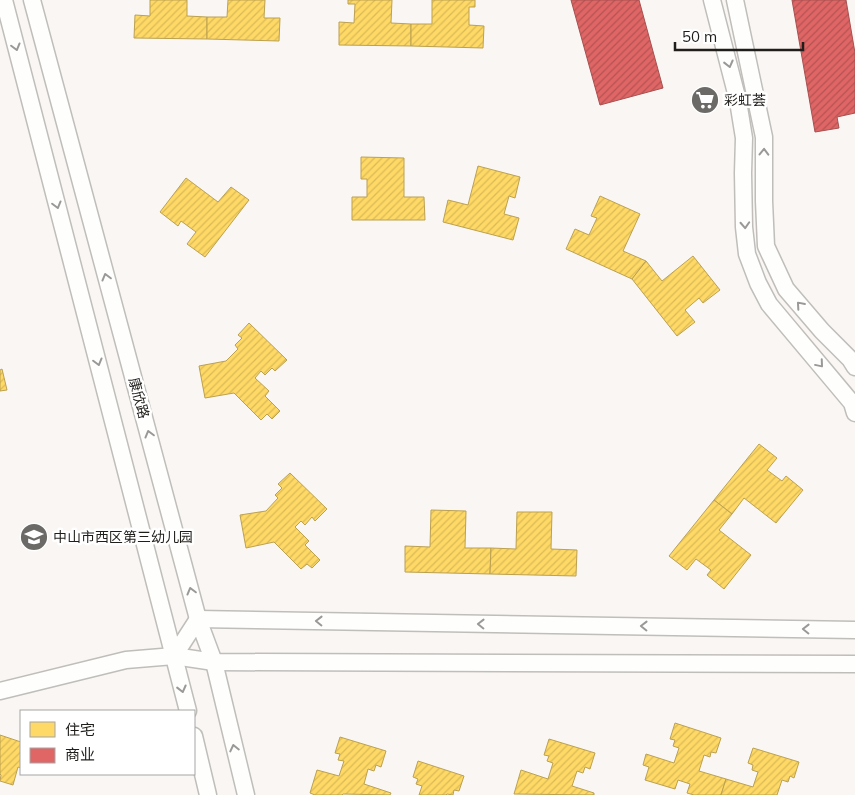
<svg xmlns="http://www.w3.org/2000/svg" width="855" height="795" font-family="Mulish,'Noto Sans SC',sans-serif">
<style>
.homes{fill:url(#homes-hatch);stroke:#bca150}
.shops{fill:url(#shops-hatch);stroke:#a65050}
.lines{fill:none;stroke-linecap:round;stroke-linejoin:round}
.minor-casing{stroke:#c0bebb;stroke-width:19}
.minor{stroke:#fefefd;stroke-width:16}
.oneway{stroke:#9a9997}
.labels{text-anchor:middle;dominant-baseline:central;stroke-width:5;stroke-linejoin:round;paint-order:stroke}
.poi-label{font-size:14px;fill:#201e1b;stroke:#fff;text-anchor:start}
.street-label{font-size:14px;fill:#201e1b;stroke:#fff}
</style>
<defs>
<pattern id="homes-hatch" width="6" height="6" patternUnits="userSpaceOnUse" patternTransform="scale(1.25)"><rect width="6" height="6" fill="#ffd966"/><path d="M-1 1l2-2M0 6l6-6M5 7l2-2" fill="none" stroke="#daba58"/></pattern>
<pattern id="shops-hatch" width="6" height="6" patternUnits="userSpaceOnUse" patternTransform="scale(1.25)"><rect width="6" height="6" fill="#e06666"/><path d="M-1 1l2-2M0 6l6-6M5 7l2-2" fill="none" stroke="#b55353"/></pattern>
</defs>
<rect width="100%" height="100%" fill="#f9f6f3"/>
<g class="homes">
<path d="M150,0H187V16L207,17V39L134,38L135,15L150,16Z"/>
<path d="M228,0H265L264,18H280L279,41L207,39V17H227Z"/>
<path d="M348,0H392L391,23L411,24V46L339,45V22L354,23L355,4H348Z"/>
<path d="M432,0H475V7H469V25L484,26L483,48L411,46V24H432Z"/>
<path d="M361,157L404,158V197H424L425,220H352V197H367V179H361Z"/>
<path d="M478,166L520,177L515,198L509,196L504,214L519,218L513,240L443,222L448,200L468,205Z"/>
<path d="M186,178L218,202L231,187L249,200L205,257L187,244L196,232L181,221L178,226L160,212Z"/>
<path d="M600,196L640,214L623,251L646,261L632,279L566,249L575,229L589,235L597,218L591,216Z"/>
<path d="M693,256L720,290L703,303L699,298L685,310L695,322L677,336L632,279L646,261L662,281Z"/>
<path d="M249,323L287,360L275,371L272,368L265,375L261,371L255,378L269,391L265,396L280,411L272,419L267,414L261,420L234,393L205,398L199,366L226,361L238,349L235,345L242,338L238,335Z"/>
<path d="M2,369L7,390L0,391V370Z"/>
<path d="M759,444L777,458L767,470L782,481L786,476L803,490L776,523L744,498L732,514L714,500Z"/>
<path d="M290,473L327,509L315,521L312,517L305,525L301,521L295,527L309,541L305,545L320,560L312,568L307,564L301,569L274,542L246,548L240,515L266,511L278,498L275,495L282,488L278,484Z"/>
<path d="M714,500L732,514L719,530L751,555L724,589L707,575L711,570L696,559L687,570L669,556Z"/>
<path d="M431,510L466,511L465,548H491L490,574L405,572V546L430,547Z"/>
<path d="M517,512H552L551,549L577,550L576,576L490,574L491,548L516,549Z"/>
<path d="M675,723L721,738L716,753L711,752L710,757L704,755L699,771L726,779L721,795H694L687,793L690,784L678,780L675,789L645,780L649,767L643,765L646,754L674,763L679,748L673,746L675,740L670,739Z"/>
<path d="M0,735L21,742V768L18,767L13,785L0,781L1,775L0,774Z"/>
<path d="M340,737L386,751L381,767L376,765L374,771L368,769L364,784L391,793L390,795L343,794L342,795H315L310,793L317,770L339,776L344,761L338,760L340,754L335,753Z"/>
<path d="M549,739L595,753L590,769L585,767L583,773L577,771L572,786L594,793V795L514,794L521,770L548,779L553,763L547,761L549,756L544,755Z"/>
<path d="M753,748L799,762L794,778L790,776L788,782L782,780L777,795H721L726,779L753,787L758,772L752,770L753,765L748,763Z"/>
<path d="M418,761L464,776L459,791L454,790L453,795L447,794L446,795H419L422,786L416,784L418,779L413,777Z"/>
</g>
<g class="shops">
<path d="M571,0H639L663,88L600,105Z"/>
<path d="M792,0H846L855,53V113L837,117L839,128L815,132Z"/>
</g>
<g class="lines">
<defs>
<g id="minor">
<path d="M4,0L188,711"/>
<path d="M32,0L198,619L214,662L246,795"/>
<path d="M712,0L738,101L744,138L743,173L744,227L747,254L758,283L769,304L852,403L855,413"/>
<path d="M735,0L764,137V201L766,246L786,289L822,331L850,359L855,367"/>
<path d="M855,630L198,619L174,656L214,662L855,664"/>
<path d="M0,691L126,660L174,656"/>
<path d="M194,736L208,795"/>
</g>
</defs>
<use href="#minor" class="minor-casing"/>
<use href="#minor" class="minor"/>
</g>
<defs><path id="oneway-chevron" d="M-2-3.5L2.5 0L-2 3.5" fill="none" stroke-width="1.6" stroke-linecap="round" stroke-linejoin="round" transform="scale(1.25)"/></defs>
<g class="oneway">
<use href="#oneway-chevron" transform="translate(16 47) rotate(75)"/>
<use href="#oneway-chevron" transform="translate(729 64) rotate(76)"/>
<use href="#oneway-chevron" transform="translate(764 152) rotate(-89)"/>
<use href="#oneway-chevron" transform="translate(57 205) rotate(75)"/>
<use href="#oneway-chevron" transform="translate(745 225) rotate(87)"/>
<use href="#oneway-chevron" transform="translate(106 277) rotate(-105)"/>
<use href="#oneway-chevron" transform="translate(800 305) rotate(-131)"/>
<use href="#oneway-chevron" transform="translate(98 362) rotate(75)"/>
<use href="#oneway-chevron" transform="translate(820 364) rotate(50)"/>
<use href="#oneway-chevron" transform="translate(149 434) rotate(-105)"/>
<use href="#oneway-chevron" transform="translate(191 591) rotate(-105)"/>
<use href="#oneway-chevron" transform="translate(319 621) rotate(-179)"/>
<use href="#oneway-chevron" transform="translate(481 624) rotate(-179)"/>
<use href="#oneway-chevron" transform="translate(644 626) rotate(-179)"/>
<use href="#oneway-chevron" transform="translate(806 629) rotate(-179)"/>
<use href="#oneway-chevron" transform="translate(182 689) rotate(76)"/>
<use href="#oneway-chevron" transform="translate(234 748) rotate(-103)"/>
</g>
<defs>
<symbol id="supermarket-disc" viewBox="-11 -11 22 22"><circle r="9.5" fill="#6c6a67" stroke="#fff"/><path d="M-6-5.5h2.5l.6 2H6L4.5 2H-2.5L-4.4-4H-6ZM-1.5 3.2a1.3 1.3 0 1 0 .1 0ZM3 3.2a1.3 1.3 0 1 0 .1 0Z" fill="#fff"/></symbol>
<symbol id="school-disc" viewBox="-11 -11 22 22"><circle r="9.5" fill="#6c6a67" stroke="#fff"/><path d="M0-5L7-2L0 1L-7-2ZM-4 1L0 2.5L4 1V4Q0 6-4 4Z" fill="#fff"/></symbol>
</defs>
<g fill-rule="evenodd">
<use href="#supermarket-disc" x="689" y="84" width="32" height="32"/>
<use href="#school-disc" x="18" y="521" width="32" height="32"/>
</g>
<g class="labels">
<g class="poi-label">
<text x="724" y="100">彩虹荟</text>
<text x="53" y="537">中山市西区第三幼儿园</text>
</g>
<g class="street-label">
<text transform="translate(139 398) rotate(75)">康欣路</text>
</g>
</g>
<rect x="20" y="710" width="175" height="65" fill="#ffffff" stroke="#a6a5a4"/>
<rect x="30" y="722" width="25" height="15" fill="#ffd966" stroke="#a6a5a4"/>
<text x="65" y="735" font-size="15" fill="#201e1b">住宅</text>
<rect x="30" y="748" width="25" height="15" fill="#e06666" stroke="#a6a5a4"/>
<text x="65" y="760" font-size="15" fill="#201e1b">商业</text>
<path d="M675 42v8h128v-8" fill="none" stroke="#201e1b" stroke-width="2.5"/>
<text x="682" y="42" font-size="15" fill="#201e1b" stroke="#ffffff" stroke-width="4" paint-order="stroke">50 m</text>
</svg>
